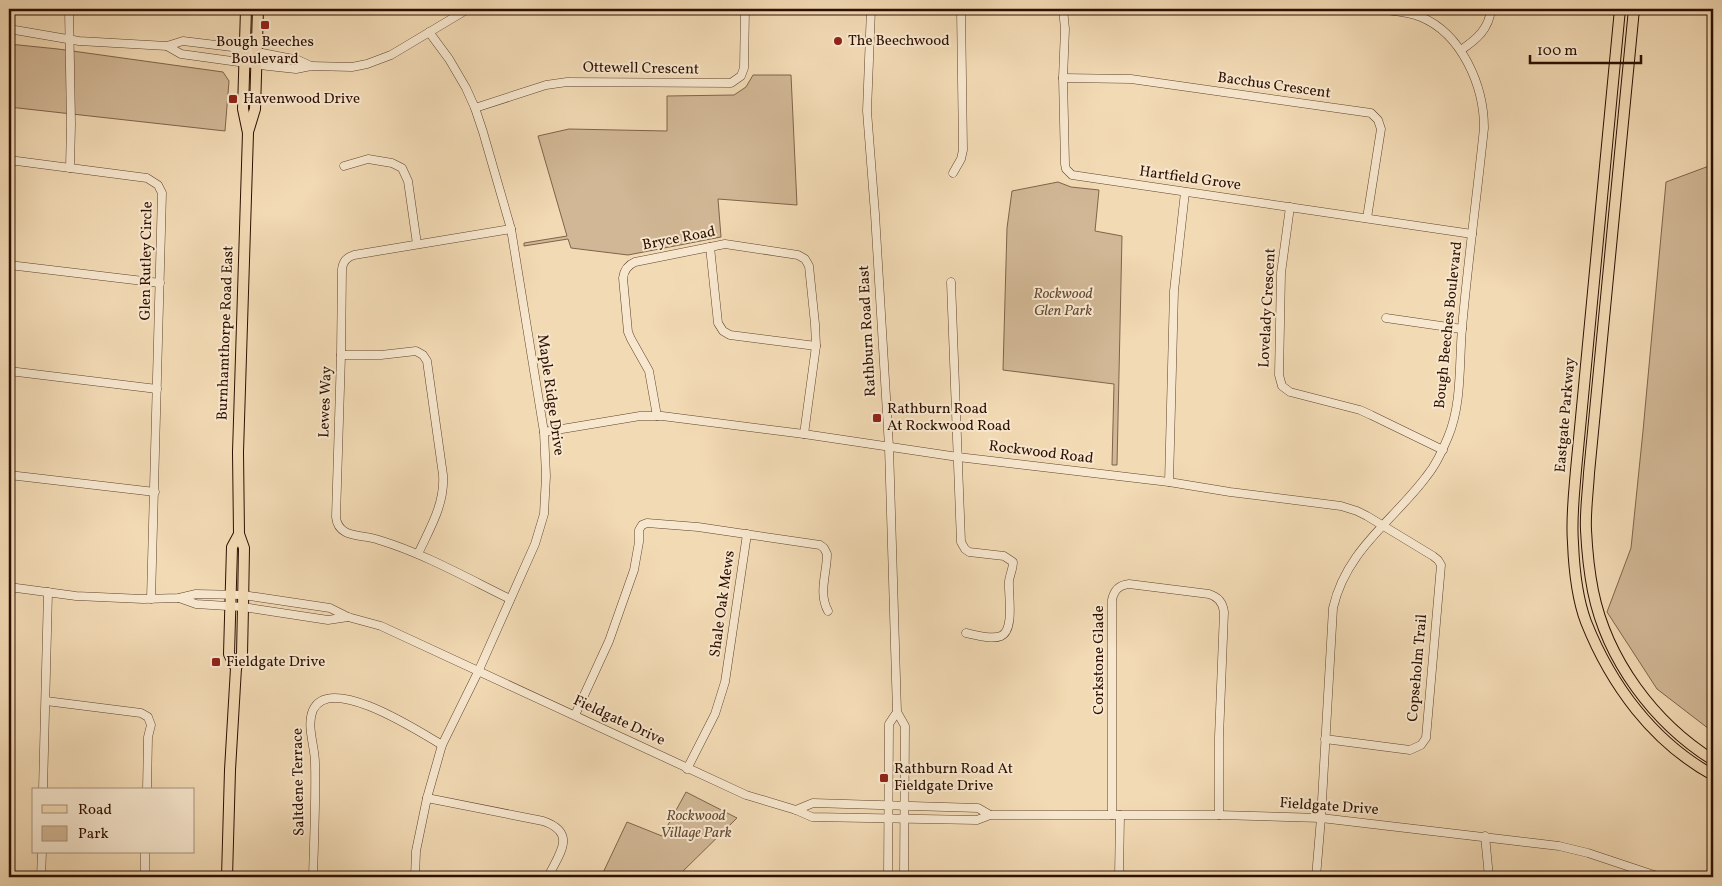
<svg xmlns="http://www.w3.org/2000/svg" width="1722" height="886" font-family="Vollkorn,serif">
<style>
.green{fill:#d1b795;stroke:#7f634a}
.lines{fill:none;stroke-linecap:round;stroke-linejoin:round}
.minor-casing{stroke:#5e422d;stroke-width:9}
.major-casing{stroke:#2d0f00;stroke-width:12}
.minor{stroke:#f7e7ce;stroke-width:8}
.major{stroke:#f2dab4;stroke-width:10}
.poi-dot{fill:#8f2418;stroke:#f7e7ce;stroke-width:2}
.labels{text-anchor:middle;dominant-baseline:central;stroke-width:4;stroke-linejoin:round;paint-order:stroke}
.poi-label{font-size:15px;fill:#2d0f00;stroke:#f7e7ce;text-anchor:start}
.street-label{font-size:15px;fill:#2d0f00;stroke:#f7e7ce}
.park-label{font-size:15px;font-style:italic;fill:#664a34;stroke:#f7e7ce}
</style>
<rect width="100%" height="100%" fill="#f2dab4"/>
<filter id="stains"><feTurbulence type="fractalNoise" baseFrequency=".004" numOctaves="4"/><feColorMatrix values="0 0 0 0 .2 0 0 0 0 .09 0 0 0 0 .02 0 0 0 .5 -.17"/></filter>
<radialGradient id="worn" r=".72"><stop offset=".6" stop-color="#630" stop-opacity="0"/><stop offset="1" stop-color="#630" stop-opacity=".3"/></radialGradient>
<g class="green">
<path d="M9,44L58,49L223,72L229,81L225,131L9,107Z"/>
<path d="M753,75H791L797,205L718,199L721,237L628,255L571,248L568,239L524,246V243L567,236L538,136L569,129L667,131V96L734,95L746,87Z"/>
<path d="M1713,161V691L1709,729L1657,689L1607,612L1631,548L1643,431L1666,182L1709,166Z"/>
<path d="M1058,182L1071,187L1099,190L1095,231L1122,236L1117,465H1112L1114,384L1003,370L1007,228L1012,191Z"/>
<path d="M686,792L737,818L677,877H601L627,822L662,836Z"/>
</g>
<g class="lines">
<defs>
<g id="minor">
<path d="M69,9L71,124L70,168"/>
<path d="M871,9L867,111L875,214L889,447L897,712L905,726L904,877"/>
<path d="M1063,9L1065,29L1063,78L1065,164L1066,169L1072,175L1472,234"/>
<path d="M9,29L79,41L167,46L183,41L232,47L298,60L311,66"/>
<path d="M167,46L181,54L268,66L296,69L311,66L352,67L367,64L391,55L468,9"/>
<path d="M1461,50C1477,39 1489,29 1491,9"/>
<path d="M1063,78L1131,79L1371,113L1378,120L1381,129L1367,218"/>
<path d="M475,108L546,85L567,82L731,83L741,76L744,68L745,9"/>
<path d="M9,160L147,178L158,185L162,193L151,599"/>
<path d="M344,166L368,159L392,163L402,168L408,181L417,244"/>
<path d="M953,173L961,159L963,150L961,9"/>
<path d="M1290,207L1281,273L1279,375L1282,386L1290,392L1360,410L1371,415L1443,450"/>
<path d="M710,247L718,323L723,331L730,335L816,346"/>
<path d="M9,265L160,283"/>
<path d="M951,282L961,542L965,549L969,552L1004,556L1013,562C1013,569 1010,574 1009,581C1008,594 1015,630 1001,636C992,640 976,635 966,633"/>
<path d="M1386,318L1462,329"/>
<path d="M341,355H381L416,351L423,355L427,361L443,475C445,504 430,528 418,554"/>
<path d="M9,371L157,389"/>
<path d="M657,416L649,371L631,339L628,332L623,278C624,270 628,265 635,262L725,244L798,255L805,259L809,266L815,324L816,346L804,434"/>
<path d="M544,432L640,416H662L804,434L958,457L1169,482L1230,492L1341,506L1357,511L1367,516L1433,556L1438,560L1441,565L1426,738L1421,745L1410,750L1325,739"/>
<path d="M9,475L155,492"/>
<path d="M1169,482L1174,291L1185,192"/>
<path d="M9,587L76,596L143,599L179,598L196,594L243,595L330,608L348,617L381,626L746,795L796,810L812,817L977,820L990,815H1219L1321,818L1559,846L1588,853L1660,877"/>
<path d="M179,598L196,604L243,607L328,620L348,617"/>
<path d="M510,599C467,578 425,554 379,540C363,534 338,539 336,517L341,355L342,269C343,261 347,257 354,255L511,229"/>
<path d="M46,701L141,713L148,717L151,725L148,737L147,790"/>
<path d="M575,715L609,641L634,570L639,542V530L642,525L647,523L698,527L820,545L824,548L827,554C827,573 818,593 828,611"/>
<path d="M687,769L715,714L725,682L747,534"/>
<path d="M43,790L48,592"/>
<path d="M427,798L543,821C578,833 559,854 548,877"/>
<path d="M796,810L813,803L978,808L990,815"/>
<path d="M1112,815V600C1114,590 1119,585 1129,584L1209,594C1219,597 1223,603 1224,612L1219,737V815"/>
<path d="M1485,836L1489,877"/>
<path d="M41,877L42,852"/>
<path d="M145,877V852"/>
<path d="M313,877C314,839 316,801 315,763C315,746 306,726 313,710C330,673 420,732 442,745"/>
<path d="M415,877L416,851L427,798L442,745L478,672L535,544L544,514L546,476L544,432L511,229L483,132L475,108L466,88L449,59L429,32"/>
<path d="M888,877L889,724L897,712"/>
<path d="M1119,877L1120,815"/>
<path d="M1316,877L1321,818L1333,608C1346,550 1393,521 1426,477C1436,465 1442,451 1448,437C1462,404 1459,364 1462,328C1468,261 1477,195 1484,128C1484,86 1462,34 1421,17C1407,11 1391,11 1376,9"/>
</g>
<g id="major">
<path d="M1620,9L1576,470C1574,494 1571,519 1573,543C1574,568 1577,598 1586,622C1611,685 1653,742 1713,775"/>
<path d="M1634,9L1589,473C1588,492 1585,512 1586,530C1587,550 1589,571 1593,591C1607,660 1654,723 1713,760"/>
<path d="M248,132L255,109L258,9"/>
<path d="M236,668L229,654L232,547L239,534"/>
<path d="M227,877L230,770L236,668L242,654L243,607L244,548L239,534L238,452L248,133L243,109L246,9"/>
</g>
</defs>
<use href="#minor" class="minor-casing"/>
<use href="#major" class="major-casing"/>
<use href="#minor" class="minor"/>
<use href="#major" class="major"/>
</g>
<g class="poi-dot">
<rect x="260" y="20" width="10" height="10" rx="2.5"/>
<circle cx="838" cy="41" r="5"/>
<rect x="228" y="94" width="10" height="10" rx="2.5"/>
<rect x="872" y="413" width="10" height="10" rx="2.5"/>
<rect x="211" y="657" width="10" height="10" rx="2.5"/>
<rect x="879" y="773" width="10" height="10" rx="2.5"/>
</g>
<g class="labels">
<g class="poi-label">
<text x="848" y="41">The Beechwood</text>
<text x="265" y="42" text-anchor="middle">Bough Beeches<tspan x="265" dy="17">Boulevard</tspan></text>
<text x="243" y="99">Havenwood Drive</text>
<text x="887" y="409">Rathburn Road<tspan x="887" dy="17">At Rockwood Road</tspan></text>
<text x="226" y="662">Fieldgate Drive</text>
<text x="894" y="769">Rathburn Road At<tspan x="894" dy="17">Fieldgate Drive</tspan></text>
</g>
<g class="street-label">
<text transform="translate(641 69) rotate(1)">Ottewell Crescent</text>
<text transform="translate(1274 86) rotate(8)">Bacchus Crescent</text>
<text transform="translate(1190 179) rotate(8)">Hartfield Grove</text>
<text transform="translate(679 239) rotate(-11)">Bryce Road</text>
<text transform="translate(147 261) rotate(-89)">Glen Rutley Circle</text>
<text transform="translate(1268 308) rotate(-87)">Lovelady Crescent</text>
<text transform="translate(1449 325) rotate(-84)">Bough Beeches Boulevard</text>
<text transform="translate(868 331) rotate(-93)">Rathburn Road East</text>
<text transform="translate(226 333) rotate(-88)">Burnhamthorpe Road East</text>
<text transform="translate(550 395) rotate(82)">Maple Ridge Drive</text>
<text transform="translate(326 402) rotate(-88)">Lewes Way</text>
<text transform="translate(1566 415) rotate(-85)">Eastgate Parkway</text>
<text transform="translate(1041 453) rotate(7)">Rockwood Road</text>
<text transform="translate(723 604) rotate(-82)">Shale Oak Mews</text>
<text transform="translate(1099 660) rotate(-90)">Corkstone Glade</text>
<text transform="translate(1418 668) rotate(-85)">Copseholm Trail</text>
<text transform="translate(619 721) rotate(25)">Fieldgate Drive</text>
<text transform="translate(299 782) rotate(-91)">Saltdene Terrace</text>
<text transform="translate(1329 807) rotate(4)">Fieldgate Drive</text>
</g>
<g class="park-label">
<text x="1063" y="294">Rockwood<tspan x="1063" dy="17">Glen Park</tspan></text>
<text x="696" y="816">Rockwood<tspan x="696" dy="17">Village Park</tspan></text>
</g>
</g>
<rect width="1722" height="886" fill="none" stroke="#f2dab4" stroke-width="30"/>
<rect x="10" y="10" width="1702" height="866" fill="none" stroke="#2d0f00" stroke-width="2.5"/>
<rect x="15" y="15" width="1692" height="856" fill="none" stroke="#2d0f00"/>
<rect x="32" y="788" width="162" height="65" fill="#f7e7ce" stroke="#a6917c"/>
<rect x="42" y="805" width="25" height="8" fill="#f2dab4" stroke="#a6917c"/>
<text x="78" y="814" font-size="15" fill="#2d0f00">Road</text>
<rect x="42" y="826" width="25" height="15" fill="#d1b795" stroke="#a6917c"/>
<text x="78" y="838" font-size="15" fill="#2d0f00">Park</text>
<path d="M1530 55v8h111v-8" fill="none" stroke="#2d0f00" stroke-width="2.5"/>
<text x="1537" y="55" font-size="15" fill="#2d0f00" stroke="#f7e7ce" stroke-width="4" paint-order="stroke">100 m</text>
<rect width="100%" height="100%" filter="url(#stains)"/>
<rect width="100%" height="100%" fill="url(#worn)"/>
</svg>
